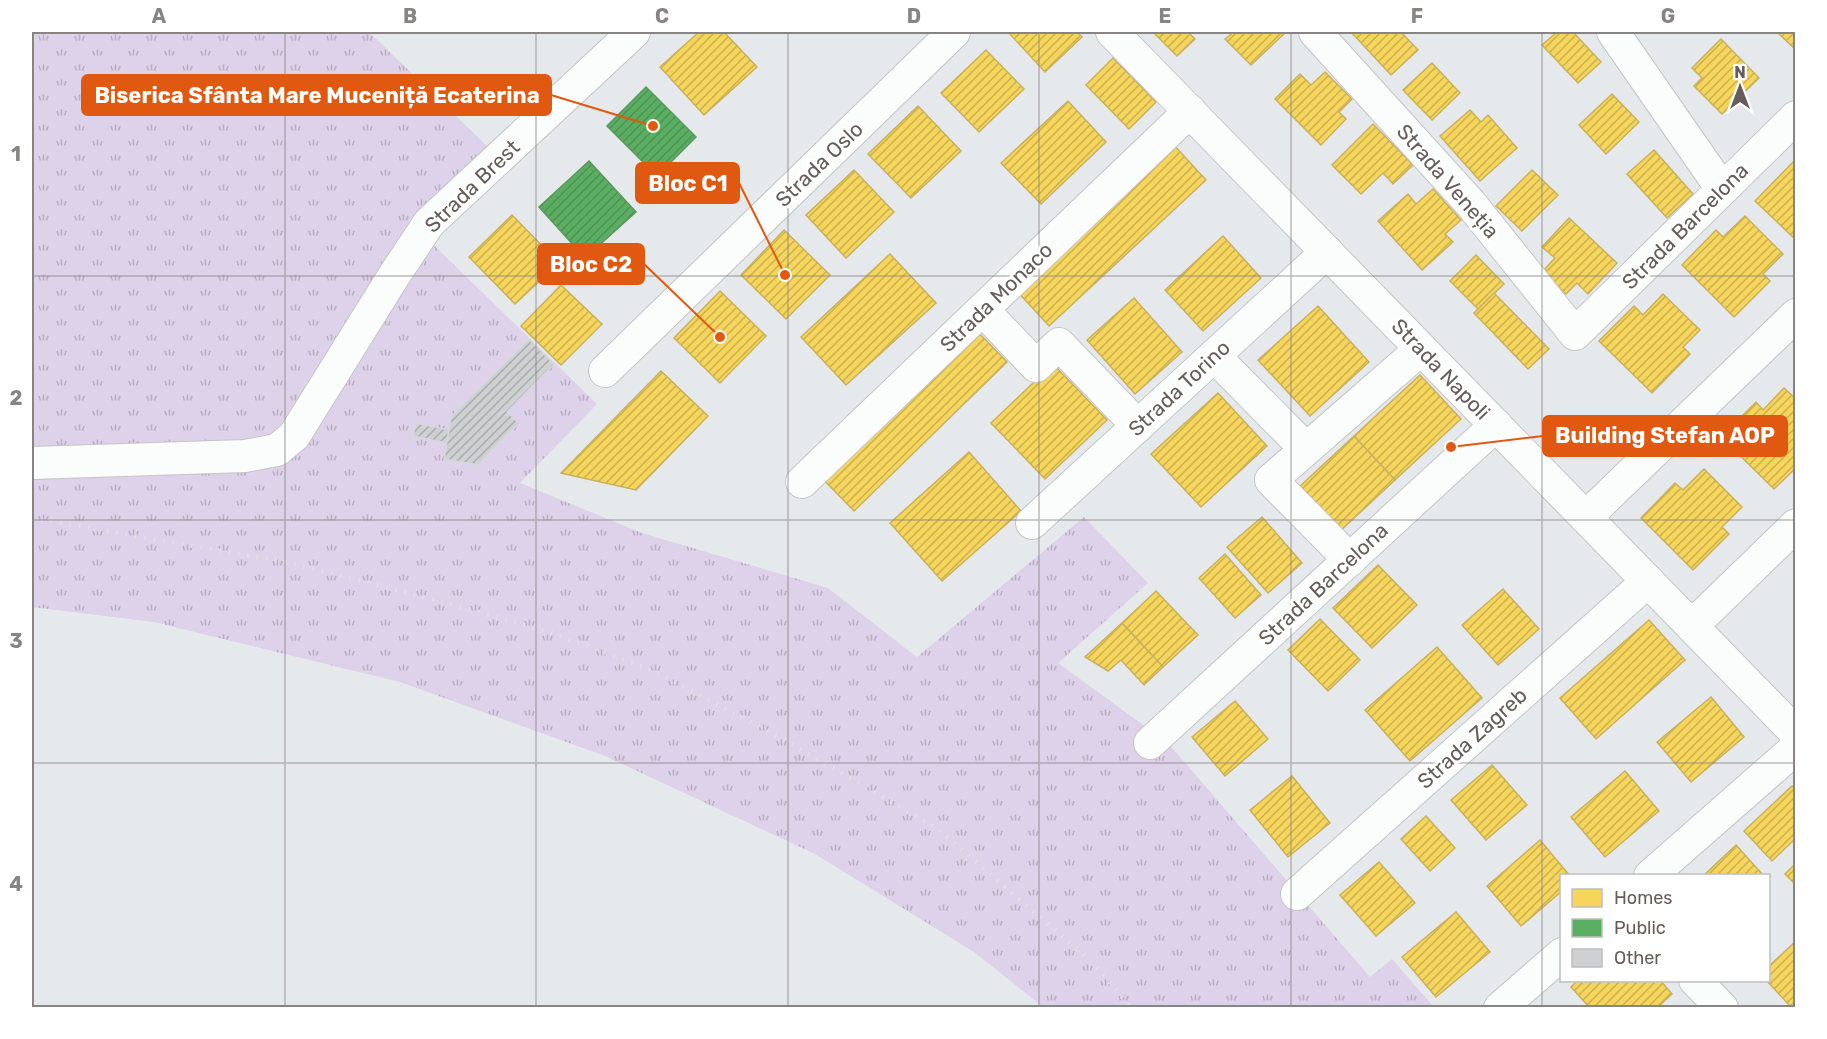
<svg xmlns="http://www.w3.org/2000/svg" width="1827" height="1039" font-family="Rubik,sans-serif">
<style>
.grass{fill:url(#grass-tufts)}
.homes{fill:url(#homes-hatch);stroke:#cab15c;stroke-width:1.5}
.public{fill:url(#public-hatch);stroke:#5d965f;stroke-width:1.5}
.building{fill:url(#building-hatch);stroke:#d4d8dc;stroke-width:1.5}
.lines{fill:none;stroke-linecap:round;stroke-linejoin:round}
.minor-casing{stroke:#c5c5c6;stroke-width:34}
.minor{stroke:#fbfcfc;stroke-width:32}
.rail{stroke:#e1e0e1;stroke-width:4.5;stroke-dasharray:1.5 8;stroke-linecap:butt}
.grid{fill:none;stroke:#898484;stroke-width:1.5;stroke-opacity:0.55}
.labels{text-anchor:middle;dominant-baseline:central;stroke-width:6;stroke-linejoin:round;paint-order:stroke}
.street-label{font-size:21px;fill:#655d5b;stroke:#fff}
.leader{fill:none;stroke:#e15910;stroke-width:2}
.callout-dot{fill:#e15910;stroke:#fff;stroke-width:2}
.callout{fill:#e15910;stroke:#e15910;stroke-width:2}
.callout-label{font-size:22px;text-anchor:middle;font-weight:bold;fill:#fff}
.neatline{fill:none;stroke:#898484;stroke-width:2}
.grid-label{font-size:20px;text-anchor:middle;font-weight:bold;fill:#898484}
</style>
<defs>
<pattern id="grass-tufts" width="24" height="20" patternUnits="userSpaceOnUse" patternTransform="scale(1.5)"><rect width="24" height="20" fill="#ded1ea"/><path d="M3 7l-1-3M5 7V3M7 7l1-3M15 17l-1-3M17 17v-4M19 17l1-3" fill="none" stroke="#b8adc1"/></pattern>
<pattern id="homes-hatch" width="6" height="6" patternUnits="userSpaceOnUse" patternTransform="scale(1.5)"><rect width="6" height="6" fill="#f6d55c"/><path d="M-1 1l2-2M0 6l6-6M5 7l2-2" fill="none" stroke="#cbb04f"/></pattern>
<pattern id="public-hatch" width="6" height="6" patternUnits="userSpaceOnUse" patternTransform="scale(1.5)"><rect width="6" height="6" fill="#5aae61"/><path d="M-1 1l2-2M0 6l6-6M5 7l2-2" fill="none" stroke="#4e9153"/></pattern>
<pattern id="building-hatch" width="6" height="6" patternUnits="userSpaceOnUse" patternTransform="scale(1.5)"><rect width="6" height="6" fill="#ced0d2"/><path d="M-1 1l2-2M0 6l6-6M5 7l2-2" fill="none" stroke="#abacad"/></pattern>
</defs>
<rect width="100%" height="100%" fill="#e5e9ec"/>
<path class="grass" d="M32,32H369L488,147L409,221L597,404L520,483L642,533L828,588L917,657L1084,517L1148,583L1058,663L1168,743L1370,977L1392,959L1434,1007H1043L974,952L815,854L605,756L400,682L154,622L32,607Z"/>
<g class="homes">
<path d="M699,32H724L757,67L704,115L660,67Z"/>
<path d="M1011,32H1077L1082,37L1045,72L1009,33Z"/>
<path d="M1153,32H1188L1195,39L1177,56Z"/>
<path d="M1234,32H1286L1251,65L1225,39Z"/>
<path d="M1351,32H1401L1418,50L1391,75Z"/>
<path d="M1557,32H1573L1601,62L1578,83L1542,45Z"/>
<path d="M1777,32H1796V50Z"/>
<path d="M1721,39L1759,78L1722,114L1694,86L1702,78L1692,68Z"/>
<path d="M986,50L1024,89L979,132L941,93Z"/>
<path d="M1113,58L1156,102L1129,129L1086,85Z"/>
<path d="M1432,63L1460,93L1432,120L1403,90Z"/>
<path d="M1325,72L1352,99L1339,112L1346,119L1321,145L1275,99L1300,74L1311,85Z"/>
<path d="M1612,94L1639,122L1606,154L1579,125Z"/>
<path d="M1068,101L1106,142L1041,204L1001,163Z"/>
<path d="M918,106L961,151L911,198L868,154Z"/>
<path d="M1470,110L1481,122L1488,115L1517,148L1480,181L1440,136Z"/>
<path d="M1373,124L1413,165L1393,184L1383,173L1361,194L1332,165Z"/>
<path d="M1172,143L1206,180L1049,326L1015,289Z"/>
<path d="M1654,150L1693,194L1667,218L1627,174Z"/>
<path d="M1796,159V240L1755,201Z"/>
<path d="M854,170L894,212L846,258L806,215Z"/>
<path d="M1532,170L1558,195L1522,231L1496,206Z"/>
<path d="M1433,189L1461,220L1445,234L1453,242L1422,270L1378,221L1408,194L1416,204Z"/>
<path d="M512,215L559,263L515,304L469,257Z"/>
<path d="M1745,216L1783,254L1763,274L1770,281L1734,317L1682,265L1716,230L1723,237Z"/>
<path d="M1569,218L1617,263L1588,294L1577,283L1566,294L1542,272L1555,258L1542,247Z"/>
<path d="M784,230L830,275L786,319L741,275Z"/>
<path d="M1223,236L1261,278L1203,331L1165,290Z"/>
<path d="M890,254L936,303L846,385L801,337Z"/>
<path d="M1476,255L1504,284L1478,309L1450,281Z"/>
<path d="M561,285L602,324L561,365L521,326Z"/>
<path d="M720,291L766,336L720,383L674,338Z"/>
<path d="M1494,293L1549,349L1528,369L1474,313Z"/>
<path d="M1663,294L1700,330L1683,347L1690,354L1652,393L1599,341L1634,306L1643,315Z"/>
<path d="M1134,298L1182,352L1135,394L1087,340Z"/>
<path d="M1318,306L1369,362L1310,416L1258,360Z"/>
<path d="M972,326L1007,362L854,511L818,474Z"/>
<path d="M1053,364L1107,420L1045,479L991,423Z"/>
<path d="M661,371L708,416L636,490L561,473Z"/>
<path d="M1420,375L1461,419L1395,480L1354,436Z"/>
<path d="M1784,388L1796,399V468L1774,489L1721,437L1756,402L1763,410Z"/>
<path d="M1218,393L1267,446L1201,507L1151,454Z"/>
<path d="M1354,436L1395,480L1338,533L1297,489Z"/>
<path d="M969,452L1021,511L942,581L890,523Z"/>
<path d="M1704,469L1742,507L1722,527L1729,534L1693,570L1641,518L1675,483L1683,490Z"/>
<path d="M1262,517L1302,563L1268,593L1227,547Z"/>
<path d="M1225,554L1261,595L1235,618L1199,578Z"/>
<path d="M1378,565L1417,605L1372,648L1333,608Z"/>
<path d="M1503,589L1539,629L1498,665L1462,625Z"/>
<path d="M1156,591L1198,635L1163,667L1122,623Z"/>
<path d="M1320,619L1360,660L1328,691L1288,650Z"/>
<path d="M1649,620L1685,660L1596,739L1560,698Z"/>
<path d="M1122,623L1163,667L1144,685L1121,660L1108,671L1085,657Z"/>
<path d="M1437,647L1482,698L1410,761L1365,710Z"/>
<path d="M1711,697L1744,737L1691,782L1657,742Z"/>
<path d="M1235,701L1268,739L1225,776L1192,737Z"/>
<path d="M1492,765L1527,805L1486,840L1451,800Z"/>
<path d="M1625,771L1659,811L1605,857L1571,817Z"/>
<path d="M1292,776L1330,823L1288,857L1250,810Z"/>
<path d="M1792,786L1796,789V838L1772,861L1744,831Z"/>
<path d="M1426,816L1455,848L1430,871L1401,839Z"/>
<path d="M1540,840L1570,876H1562V891L1521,926L1487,886Z"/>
<path d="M1736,845L1763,875L1703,876Z"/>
<path d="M1379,862L1415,903L1376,936L1340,895Z"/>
<path d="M1796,863V885L1785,874Z"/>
<path d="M1456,912L1490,952L1436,997L1402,957Z"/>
<path d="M1796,941V1001L1790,1006L1766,980H1768V967Z"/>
<path d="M1578,980H1660L1672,994L1657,1008H1590L1571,987Z"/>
</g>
<g class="public">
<path d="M646,87L696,137L657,176L607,126Z"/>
<path d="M589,161L636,212L585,258L539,207Z"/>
</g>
<g class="building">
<path d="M529,339L554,364L507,412L519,423L478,465L444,459L451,417Z"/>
<path d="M416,423L449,430L446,443L413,436Z"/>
</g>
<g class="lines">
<defs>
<g id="minor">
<path d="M1112,32L1796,733"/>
<path d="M1315,32L1471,204L1575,334L1796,117"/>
<path d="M1613,32L1722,189"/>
<path d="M983,310L1036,366L1059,344L1138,426"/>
<path d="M1214,356L1306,449"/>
<path d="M605,371L954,32"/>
<path d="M32,463L245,456L277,450L294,436L395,274L429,223L634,32"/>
<path d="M802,482L1190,111"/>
<path d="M1586,517L1796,315"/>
<path d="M1032,523L1327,252"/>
<path d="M1350,560L1271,480L1421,349"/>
<path d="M1692,626L1796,525"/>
<path d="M1150,743L1496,425"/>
<path d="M1650,876L1796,748"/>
<path d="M1297,894L1648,581"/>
<path d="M1695,980L1722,1008"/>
<path d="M1500,1008L1562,954"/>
</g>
</defs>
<use href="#minor" class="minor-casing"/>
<use href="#minor" class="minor"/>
<path class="rail" d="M32,518L291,563L447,603L549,632L652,670L788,742L935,827L1089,959L1132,1008"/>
</g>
<path class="grid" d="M285,32V1008M536,32V1008M788,32V1008M1039,32V1008M1291,32V1008M1542,32V1008M32,276H1796M32,520H1796M32,763H1796"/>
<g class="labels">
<g class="street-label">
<text transform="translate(819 164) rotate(-44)">Strada Oslo</text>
<text transform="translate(1448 181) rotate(49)">Strada Veneția</text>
<text transform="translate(472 186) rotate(-44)">Strada Brest</text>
<text transform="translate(1685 226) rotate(-45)">Strada Barcelona</text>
<text transform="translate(996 297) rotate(-44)">Strada Monaco</text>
<text transform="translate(1441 369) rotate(46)">Strada Napoli</text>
<text transform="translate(1179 388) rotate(-43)">Strada Torino</text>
<text transform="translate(1323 584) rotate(-43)">Strada Barcelona</text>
<text transform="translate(1472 738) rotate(-42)">Strada Zagreb</text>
</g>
</g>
<path class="leader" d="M653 126L551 95M785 275L739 183M720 337L644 264M1451 447L1543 436"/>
<g class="callout-dot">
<circle cx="653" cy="126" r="6"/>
<circle cx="785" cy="275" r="6"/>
<circle cx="720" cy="337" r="6"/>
<circle cx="1451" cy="447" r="6"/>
</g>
<g class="callout">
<rect x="82" y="75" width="469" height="40" rx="6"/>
<rect x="636" y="163" width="103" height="40" rx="6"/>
<rect x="538" y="244" width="106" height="40" rx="6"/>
<rect x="1543" y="416" width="244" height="40" rx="6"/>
</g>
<g class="callout-label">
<text x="317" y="103">Biserica Sfânta Mare Muceniță Ecaterina</text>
<text x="688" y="191">Bloc C1</text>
<text x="591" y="272">Bloc C2</text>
<text x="1665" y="443">Building Stefan AOP</text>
</g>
<rect width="1827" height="1039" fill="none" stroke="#ffffff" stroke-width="66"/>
<rect x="1560" y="874" width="210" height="108" fill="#ffffff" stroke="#c1bebd" stroke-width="1.5"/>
<rect x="1572" y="889" width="30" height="18" fill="#f6d55c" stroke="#c1bebd" stroke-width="1.5"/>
<text x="1614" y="904" font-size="18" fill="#655d5b">Homes</text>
<rect x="1572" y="919" width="30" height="18" fill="#5aae61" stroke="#c1bebd" stroke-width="1.5"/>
<text x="1614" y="934" font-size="18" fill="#655d5b">Public</text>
<rect x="1572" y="949" width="30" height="18" fill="#ced0d2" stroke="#c1bebd" stroke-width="1.5"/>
<text x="1614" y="964" font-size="18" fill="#655d5b">Other</text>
<g transform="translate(1740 87)" stroke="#ffffff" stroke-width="4.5" paint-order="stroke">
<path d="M0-4.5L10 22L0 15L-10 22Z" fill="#655d5b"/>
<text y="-9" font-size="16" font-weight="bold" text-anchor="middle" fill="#655d5b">N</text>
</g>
<rect x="33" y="33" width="1761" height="973" class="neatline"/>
<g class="grid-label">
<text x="159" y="23">A</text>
<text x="410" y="23">B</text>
<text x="662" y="23">C</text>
<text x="914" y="23">D</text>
<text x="1165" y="23">E</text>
<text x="1417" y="23">F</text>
<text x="1668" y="23">G</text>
<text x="16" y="161">1</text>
<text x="16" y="405">2</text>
<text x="16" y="648">3</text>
<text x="16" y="891">4</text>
</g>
</svg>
